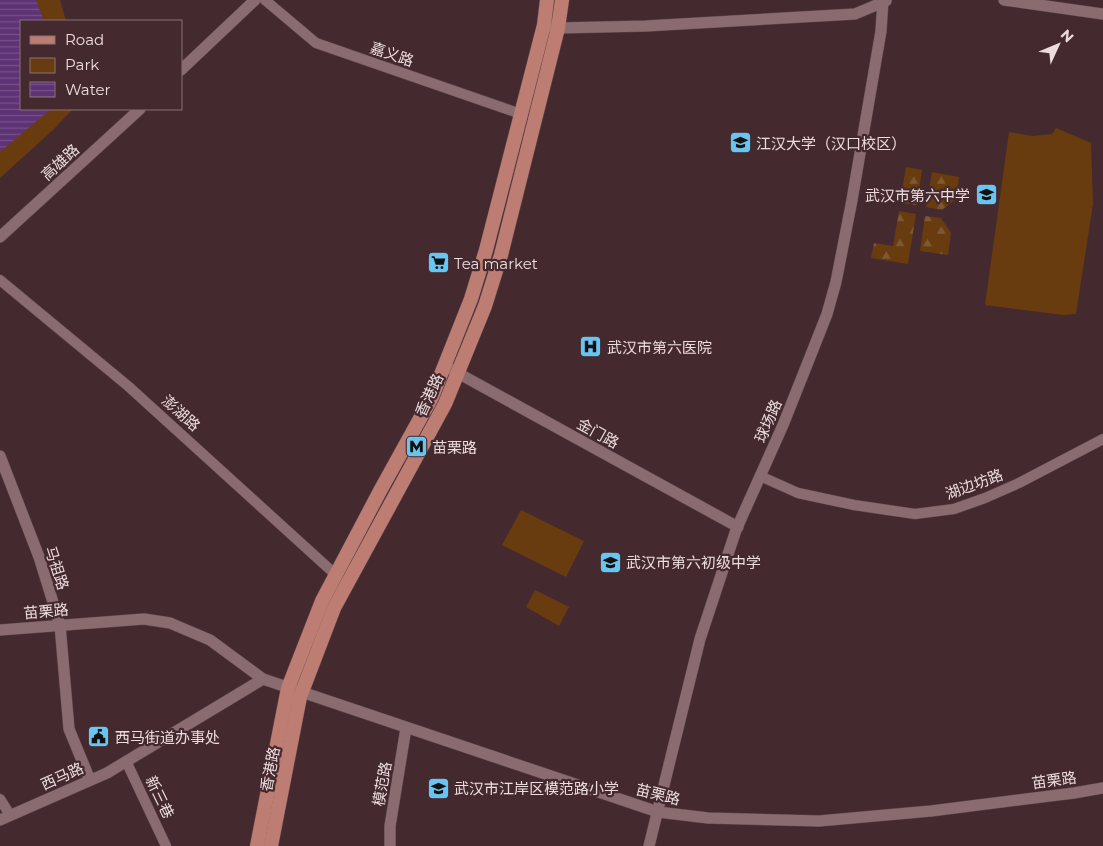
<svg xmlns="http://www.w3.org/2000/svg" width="1103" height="846" font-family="Montserrat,'Noto Sans SC',sans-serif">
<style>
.green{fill:#683c0f}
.forest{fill:url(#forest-firs)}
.water{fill:url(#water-rules)}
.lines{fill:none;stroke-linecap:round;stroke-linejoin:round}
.minor-casing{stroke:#5d474b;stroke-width:11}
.tertiary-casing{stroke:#5d474b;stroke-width:12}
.primary-casing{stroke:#5d474b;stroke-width:15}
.minor{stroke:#896b70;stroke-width:10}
.tertiary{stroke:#896b70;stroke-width:11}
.primary{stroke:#bd7d72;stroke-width:14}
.labels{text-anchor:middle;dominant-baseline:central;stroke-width:4.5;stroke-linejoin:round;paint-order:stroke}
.street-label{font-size:15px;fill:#eddcde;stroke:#442a2f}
.poi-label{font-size:15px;fill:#eddcde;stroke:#442a2f;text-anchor:start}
</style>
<defs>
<pattern id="forest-firs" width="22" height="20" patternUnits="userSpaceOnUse" patternTransform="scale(1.25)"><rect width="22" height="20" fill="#683c0f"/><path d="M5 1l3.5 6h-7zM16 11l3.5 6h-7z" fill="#7e5832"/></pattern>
<pattern id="water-rules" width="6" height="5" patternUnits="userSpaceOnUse" patternTransform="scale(1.25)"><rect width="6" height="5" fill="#5e3375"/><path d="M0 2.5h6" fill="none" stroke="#755088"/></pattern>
</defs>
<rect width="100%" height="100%" fill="#442a2f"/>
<g class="green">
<path d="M0,0H60L66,21H21V109H73L53,130L0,178Z"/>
<path d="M1056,128L1091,143L1093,204L1076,314L1063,315L985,305L1009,132L1033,136L1052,134Z"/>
<path d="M521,510L584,541L566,577L502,545Z"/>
<path d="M535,590L569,607L559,626L526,607Z"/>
</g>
<g class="forest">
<path d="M906,167L922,170L917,205L900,203Z"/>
<path d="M932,172L959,177L956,199L942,210L926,207Z"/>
<path d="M899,211L916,214L908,264L871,258L874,243L893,246Z"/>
<path d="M925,216L941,218L951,233L948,255L920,251Z"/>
</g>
<path class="water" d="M0,0H36L44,21H21V109H51L0,152Z"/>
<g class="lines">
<defs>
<g id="minor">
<path d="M265,0L316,43L521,114"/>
<path d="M0,280L128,386L336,575"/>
<path d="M760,476L798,493L854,505L915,514L954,509L985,498L1019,483L1103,439"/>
<path d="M126,761L166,846"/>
<path d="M0,799L10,815"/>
</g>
<g id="tertiary">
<path d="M1004,0L1103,14"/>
<path d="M544,25L558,28L646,26L855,14L886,1"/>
<path d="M181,70L255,0"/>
<path d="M0,237L140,109"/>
<path d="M445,366L738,527"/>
<path d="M0,456L39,557L60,625L69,729L90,780"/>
<path d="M0,630L144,619L170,623L210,640L263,679L658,812L708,818L819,821L931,811L1074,793L1103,788"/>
<path d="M0,820L107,773L263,679"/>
<path d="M390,846V826L406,728"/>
<path d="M649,846L700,639L736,530L783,425L814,347L827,314L836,282L852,200L881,31L883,0"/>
</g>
<g id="primary">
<path d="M257,846L288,688L322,601L380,491L432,397L471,299L486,250L544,25L547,0"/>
<path d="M271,846L300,697L334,608L445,404L485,306L501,255L558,28L562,0"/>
</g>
</defs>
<use href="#minor" class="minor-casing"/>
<use href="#tertiary" class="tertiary-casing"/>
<use href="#primary" class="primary-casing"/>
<use href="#minor" class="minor"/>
<use href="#tertiary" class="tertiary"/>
<use href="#primary" class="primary"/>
</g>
<defs>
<symbol id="university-square" viewBox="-11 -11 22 22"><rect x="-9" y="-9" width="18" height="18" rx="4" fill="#68c4f0" stroke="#442a2f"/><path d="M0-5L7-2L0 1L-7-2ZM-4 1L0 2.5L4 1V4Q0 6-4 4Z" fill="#111"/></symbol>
<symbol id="school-square" viewBox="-11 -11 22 22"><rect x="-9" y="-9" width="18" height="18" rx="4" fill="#68c4f0" stroke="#442a2f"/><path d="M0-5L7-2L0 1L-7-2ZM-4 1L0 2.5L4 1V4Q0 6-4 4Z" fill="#111"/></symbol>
<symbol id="supermarket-square" viewBox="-11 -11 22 22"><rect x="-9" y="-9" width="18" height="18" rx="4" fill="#68c4f0" stroke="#442a2f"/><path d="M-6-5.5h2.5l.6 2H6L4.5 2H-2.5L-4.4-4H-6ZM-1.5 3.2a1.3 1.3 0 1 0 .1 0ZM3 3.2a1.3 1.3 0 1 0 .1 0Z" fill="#111"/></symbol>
<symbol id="hospital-square" viewBox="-11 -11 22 22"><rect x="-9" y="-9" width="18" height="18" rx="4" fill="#68c4f0" stroke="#442a2f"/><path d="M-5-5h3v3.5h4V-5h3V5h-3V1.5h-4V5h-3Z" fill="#111"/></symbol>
<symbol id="metro-square" viewBox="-11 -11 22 22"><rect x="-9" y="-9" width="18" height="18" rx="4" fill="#68c4f0" stroke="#442a2f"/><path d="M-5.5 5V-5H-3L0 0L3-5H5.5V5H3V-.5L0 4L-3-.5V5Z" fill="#111"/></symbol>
<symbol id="civic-square" viewBox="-11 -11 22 22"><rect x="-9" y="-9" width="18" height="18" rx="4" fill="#68c4f0" stroke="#442a2f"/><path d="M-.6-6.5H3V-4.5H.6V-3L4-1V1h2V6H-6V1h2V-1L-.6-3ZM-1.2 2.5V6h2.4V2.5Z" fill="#111"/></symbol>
</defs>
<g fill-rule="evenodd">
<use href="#university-square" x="728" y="130" width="25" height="25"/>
<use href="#school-square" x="974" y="182" width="25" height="25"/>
<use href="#supermarket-square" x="426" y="250" width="25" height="25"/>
<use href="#hospital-square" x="578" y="334" width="25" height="25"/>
<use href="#metro-square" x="404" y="434" width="25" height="25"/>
<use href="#school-square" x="598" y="550" width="25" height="25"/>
<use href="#civic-square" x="86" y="724" width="25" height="25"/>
<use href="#school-square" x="426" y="776" width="25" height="25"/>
</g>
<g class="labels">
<g class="street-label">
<text transform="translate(392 54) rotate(19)">嘉义路</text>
<text transform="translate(60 162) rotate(-43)">高雄路</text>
<text transform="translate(429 395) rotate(-65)">香港路</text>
<text transform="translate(181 413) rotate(42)">澎湖路</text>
<text transform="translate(768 421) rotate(-67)">球场路</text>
<text transform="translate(598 433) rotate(29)">金门路</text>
<text transform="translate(974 484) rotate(-20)">湖边坊路</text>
<text transform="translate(57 568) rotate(72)">马祖路</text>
<text transform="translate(46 611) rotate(-5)">苗栗路</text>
<text transform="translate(270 769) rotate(-79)">香港路</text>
<text transform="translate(62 776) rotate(-24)">西马路</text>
<text transform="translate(1054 780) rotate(-8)">苗栗路</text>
<text transform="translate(382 784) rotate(-80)">模范路</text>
<text transform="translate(658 794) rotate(14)">苗栗路</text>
<text transform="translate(160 797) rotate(64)">新三巷</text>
</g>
<g class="poi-label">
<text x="756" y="143">江汉大学（汉口校区）</text>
<text x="970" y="195" text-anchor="end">武汉市第六中学</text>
<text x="454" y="263">Tea market</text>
<text x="607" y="347">武汉市第六医院</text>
<text x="432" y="447">苗栗路</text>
<text x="626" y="562">武汉市第六初级中学</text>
<text x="115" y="737">西马街道办事处</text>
<text x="454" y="788">武汉市江岸区模范路小学</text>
</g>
</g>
<rect x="20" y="20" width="162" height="90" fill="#442a2f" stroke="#887175"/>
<rect x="30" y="36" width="25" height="8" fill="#bd7d72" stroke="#887175"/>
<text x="65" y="45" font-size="15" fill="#eddcde">Road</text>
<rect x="30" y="58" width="25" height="15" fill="#683c0f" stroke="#887175"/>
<text x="65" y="70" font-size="15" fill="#eddcde">Park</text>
<rect x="30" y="82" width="25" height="15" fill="url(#water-rules)" stroke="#887175"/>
<text x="65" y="95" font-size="15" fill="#eddcde">Water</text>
<g transform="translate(1058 45) rotate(46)" stroke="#442a2f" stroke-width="4" paint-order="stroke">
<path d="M0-4L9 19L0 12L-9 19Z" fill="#eddcde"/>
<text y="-8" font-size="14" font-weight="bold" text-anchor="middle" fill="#eddcde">N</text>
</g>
</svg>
